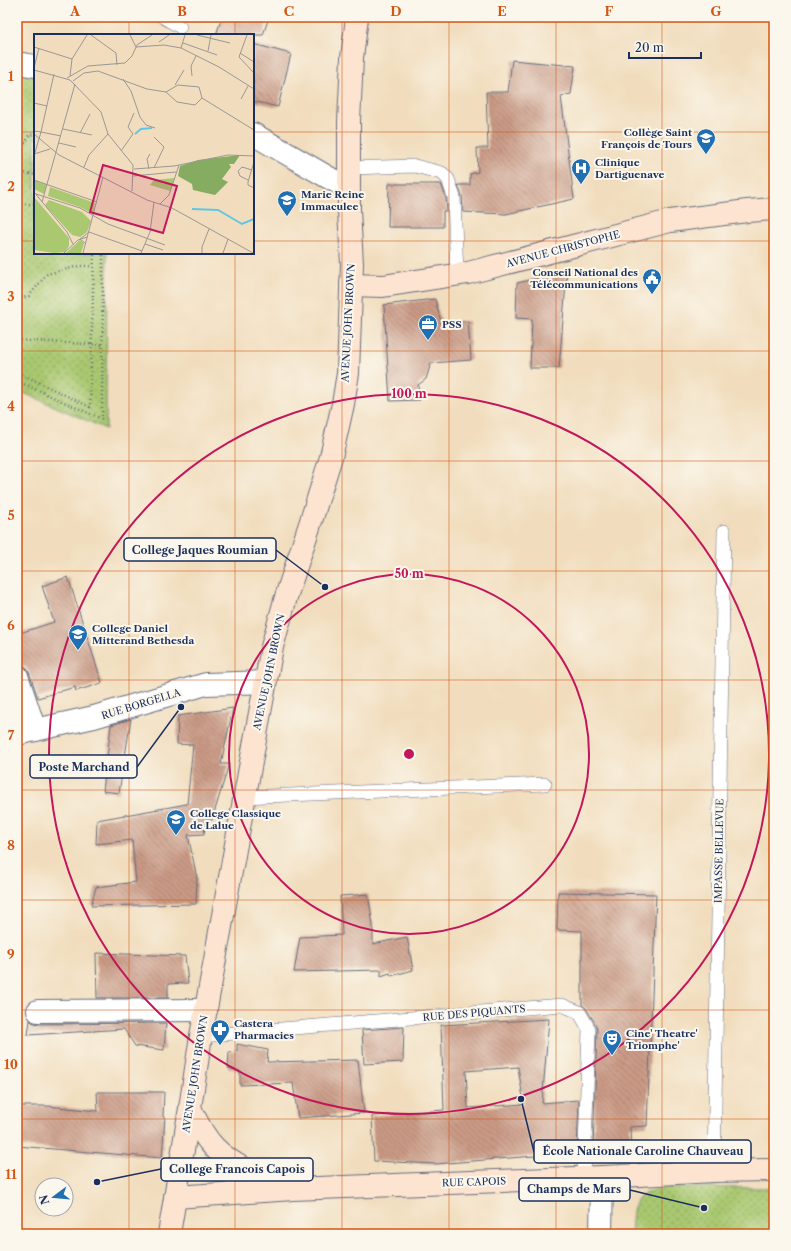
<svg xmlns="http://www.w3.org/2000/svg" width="791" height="1251" font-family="'Libre Caslon Text',serif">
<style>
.park{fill:url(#park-dots);stroke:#627c67}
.building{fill:url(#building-back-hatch);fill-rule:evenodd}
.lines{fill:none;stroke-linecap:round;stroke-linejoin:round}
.lane-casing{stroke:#666c7f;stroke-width:14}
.street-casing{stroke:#666c7f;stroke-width:24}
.secondary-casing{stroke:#666c7f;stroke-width:24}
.path{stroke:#666c7f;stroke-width:2.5;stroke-dasharray:1 3;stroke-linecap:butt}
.lane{stroke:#fff;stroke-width:13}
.street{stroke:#fff;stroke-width:22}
.secondary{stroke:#fde4d0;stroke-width:22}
.grid{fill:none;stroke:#d45514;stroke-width:1;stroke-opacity:0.55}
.ring{fill:none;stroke:#c2185b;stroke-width:2}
.labels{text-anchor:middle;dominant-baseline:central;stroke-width:4;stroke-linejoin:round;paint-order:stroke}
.poi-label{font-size:10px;font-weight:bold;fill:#1b2f5e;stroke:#fbf7ec;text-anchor:start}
.street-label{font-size:10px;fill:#1b2f5e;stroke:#fbf7ec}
.inset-river{fill:none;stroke:#63c6e1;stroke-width:2}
.inset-road{fill:none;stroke:#9b9797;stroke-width:1}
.view{fill:#c2185b;fill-opacity:0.15;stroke:#c2185b;stroke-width:2}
.inset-edge{fill:none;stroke:#1b2f5e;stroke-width:2}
.centre{fill:#c2185b;stroke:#fbf7ec;stroke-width:2}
.ring-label{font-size:12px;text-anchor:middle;font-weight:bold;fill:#c2185b;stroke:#fbf7ec;stroke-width:4;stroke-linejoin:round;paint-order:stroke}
.leader{fill:none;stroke:#1b2f5e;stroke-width:1.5}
.callout-dot{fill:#1b2f5e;stroke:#fbf7ec;stroke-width:1.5}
.callout{fill:#fbf7ec;stroke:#1b2f5e;stroke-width:1.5}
.callout-label{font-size:11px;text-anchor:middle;font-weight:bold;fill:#1b2f5e}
.neatline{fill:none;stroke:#d45514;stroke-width:1.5}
.grid-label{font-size:13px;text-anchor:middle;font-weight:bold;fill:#d45514}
</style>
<defs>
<pattern id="park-dots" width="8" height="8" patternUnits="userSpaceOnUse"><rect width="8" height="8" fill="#a9c870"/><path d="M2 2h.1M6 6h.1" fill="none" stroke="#89a35f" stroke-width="1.8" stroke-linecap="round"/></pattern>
<pattern id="building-back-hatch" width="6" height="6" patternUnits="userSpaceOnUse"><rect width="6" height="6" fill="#ca9a85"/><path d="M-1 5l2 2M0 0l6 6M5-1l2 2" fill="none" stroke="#a37e70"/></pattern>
</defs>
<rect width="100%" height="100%" fill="#fbf7ec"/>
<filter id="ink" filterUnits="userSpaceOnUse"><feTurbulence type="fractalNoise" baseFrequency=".025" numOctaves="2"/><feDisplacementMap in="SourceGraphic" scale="8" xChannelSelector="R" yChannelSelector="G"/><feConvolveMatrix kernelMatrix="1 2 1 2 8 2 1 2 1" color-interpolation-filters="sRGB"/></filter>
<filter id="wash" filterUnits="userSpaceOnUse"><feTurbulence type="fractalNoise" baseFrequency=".012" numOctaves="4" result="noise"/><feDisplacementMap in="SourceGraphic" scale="16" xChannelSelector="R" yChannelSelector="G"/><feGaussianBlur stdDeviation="0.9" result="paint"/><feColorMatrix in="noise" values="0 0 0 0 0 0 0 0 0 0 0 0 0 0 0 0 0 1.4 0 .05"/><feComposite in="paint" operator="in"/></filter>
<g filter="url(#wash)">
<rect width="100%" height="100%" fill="#f1ddbd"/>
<g class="park">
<path d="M17,67L35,70V253H107L106,429L17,390Z"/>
<path d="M666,1187L774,1188V1234H631C633,1202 633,1194 666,1187Z"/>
</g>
<g id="blocks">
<g class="building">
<path d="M222,17H269L263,35H216Z"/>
<path d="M253,44L291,54L278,107L253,101Z"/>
<path d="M512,60L575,66L571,94L561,96L574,199L506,214L463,212L462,196L458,185H470V174L478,172L477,148H488L486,92H508Z"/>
<path d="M389,184H441L446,198L447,211H443V227H388Z"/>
<path d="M567,272L559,368H530L532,319L516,318L517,283Z"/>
<path d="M435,299L441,322L468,321L471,360L431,363L426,379L418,385L420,400L390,401L384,305Z"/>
<path d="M68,577L102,683L76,691L75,687L38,698L29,672L25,666L17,664V634L54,622L42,586Z"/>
<path d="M233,708L221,764H229L212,820H206L204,834L188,835L197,878L196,904L91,906L96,887L136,882L132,840L96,844L97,820L187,804L193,745L177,744L178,716Z"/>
<path d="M131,719L119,793L103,791L111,725Z"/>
<path d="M558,892L656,894L647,1126L630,1127L631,1151H593L597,1029L596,1025L586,1008L582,1005V931L557,930Z"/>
<path d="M368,894L373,925V944L407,937L413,970L391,976L390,973L381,976V970L294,972L300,937L342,935L340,896Z"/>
<path d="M96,953L185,956L188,983L168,984V998H97Z"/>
<path d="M549,1019L542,1103L579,1100L577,1151H572V1153L435,1164L374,1161L372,1116L444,1110L441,1025ZM518,1067L524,1104L468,1108L466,1071Z"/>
<path d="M30,1020L32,1022L38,1024L166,1023L164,1050L135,1046L124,1029L28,1035Z"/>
<path d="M404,1027L403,1062L364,1064L362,1030Z"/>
<path d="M237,1044L268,1050L267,1062L358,1060L364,1113L298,1118L293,1083L240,1085V1071L228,1068L229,1052L237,1051Z"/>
<path d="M97,1092H164L163,1117H165L162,1158L17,1146V1106H47L98,1111Z"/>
</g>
</g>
</g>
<g filter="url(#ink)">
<use href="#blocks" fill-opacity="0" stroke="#666c7f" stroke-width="1"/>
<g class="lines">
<defs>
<g id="lane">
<path d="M163,17L180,27"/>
<path d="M349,168L415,166L442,173L448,179L454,197L457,275"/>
<path d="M245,797L545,784"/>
<path d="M201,1036L562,1005L579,1012L589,1029L584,1177"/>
<path d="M714,1171L724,531"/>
</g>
<g id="street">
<path d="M17,63L35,66"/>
<path d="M253,134L331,179L349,188"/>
<path d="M17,676L35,730"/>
<path d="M17,734L94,717L206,684L265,682"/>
<path d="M38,1011L206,1010"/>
<path d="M601,1234L602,1177"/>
</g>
<g id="secondary">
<path d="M351,285L383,286L468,273L670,221L747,211L774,209"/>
<path d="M190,1108C197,1122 203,1136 214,1147C233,1167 262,1177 287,1187"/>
<path d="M175,1197L293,1189L602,1177L714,1171L774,1170"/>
<path d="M169,1234L190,1108L201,1036L272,647L286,597L311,521L331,457L343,404L348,373L352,264L349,210V122L352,58L357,17"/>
</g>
</defs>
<use href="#lane" class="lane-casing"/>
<use href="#street" class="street-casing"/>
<use href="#secondary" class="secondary-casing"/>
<g class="path">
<path d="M17,143H26L29,135L35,134"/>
<path d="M17,172L35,175"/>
<path d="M17,204H35"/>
<path d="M17,300L29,296L47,274L79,266H93"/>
<path d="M17,340L102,345"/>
<path d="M17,372L90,407L94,253"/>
<path d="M17,381L102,419L103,253"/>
</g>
<use href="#lane" class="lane"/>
<use href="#street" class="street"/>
<use href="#secondary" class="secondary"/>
</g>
</g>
<path class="grid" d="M129,17V35M235,17V35M342,17V1234M449,17V1234M556,17V1234M662,17V1234M17,132H35M253,132H774M17,241H35M253,241H774M129,253V1234M235,253V1234M17,351H774M17,461H774M17,571H774M17,680H774M17,790H774M17,900H774M17,1010H774M17,1119H774"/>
<g class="ring">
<circle cx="409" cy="754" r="180"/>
<circle cx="409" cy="754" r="360"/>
</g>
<defs>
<symbol id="school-pin" viewBox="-11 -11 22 30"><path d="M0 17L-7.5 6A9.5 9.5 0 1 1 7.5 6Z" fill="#1f6fb2" stroke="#fbf7ec"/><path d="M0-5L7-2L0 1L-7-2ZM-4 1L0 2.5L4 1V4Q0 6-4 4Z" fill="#fff"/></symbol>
<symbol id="hospital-pin" viewBox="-11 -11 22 30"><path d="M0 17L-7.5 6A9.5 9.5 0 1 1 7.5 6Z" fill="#1f6fb2" stroke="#fbf7ec"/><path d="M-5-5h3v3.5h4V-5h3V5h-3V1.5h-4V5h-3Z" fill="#fff"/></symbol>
<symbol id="civic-pin" viewBox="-11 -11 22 30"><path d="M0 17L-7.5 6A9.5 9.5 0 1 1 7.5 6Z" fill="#1f6fb2" stroke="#fbf7ec"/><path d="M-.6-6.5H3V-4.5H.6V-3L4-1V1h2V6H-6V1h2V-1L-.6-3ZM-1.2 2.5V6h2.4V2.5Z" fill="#fff"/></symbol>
<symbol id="office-pin" viewBox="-11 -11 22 30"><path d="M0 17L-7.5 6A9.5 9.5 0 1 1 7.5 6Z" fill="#1f6fb2" stroke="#fbf7ec"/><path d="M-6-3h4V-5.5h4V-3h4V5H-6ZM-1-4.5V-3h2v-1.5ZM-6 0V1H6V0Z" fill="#fff"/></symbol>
<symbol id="pharmacy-pin" viewBox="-11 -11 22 30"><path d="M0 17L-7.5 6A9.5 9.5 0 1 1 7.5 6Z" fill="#1f6fb2" stroke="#fbf7ec"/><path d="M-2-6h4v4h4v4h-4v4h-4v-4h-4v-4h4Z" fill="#fff"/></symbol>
<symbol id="theatre-pin" viewBox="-11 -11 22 30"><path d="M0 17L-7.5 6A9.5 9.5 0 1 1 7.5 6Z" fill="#1f6fb2" stroke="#fbf7ec"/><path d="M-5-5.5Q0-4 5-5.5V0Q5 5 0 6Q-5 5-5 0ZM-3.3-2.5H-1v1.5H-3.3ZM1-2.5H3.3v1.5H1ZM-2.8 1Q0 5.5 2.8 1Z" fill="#fff"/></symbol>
</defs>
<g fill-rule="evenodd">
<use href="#school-pin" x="695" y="127" width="22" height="30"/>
<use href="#hospital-pin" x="570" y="157" width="22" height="30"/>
<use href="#school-pin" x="276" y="189" width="22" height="30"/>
<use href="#civic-pin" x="641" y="267" width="22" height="30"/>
<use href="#office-pin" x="417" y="313" width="22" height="30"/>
<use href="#school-pin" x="67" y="623" width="22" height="30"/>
<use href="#school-pin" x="165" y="808" width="22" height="30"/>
<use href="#pharmacy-pin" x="209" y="1018" width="22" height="30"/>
<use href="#theatre-pin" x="601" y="1028" width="22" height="30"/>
</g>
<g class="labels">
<g class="poi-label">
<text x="692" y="132" text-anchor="end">Collège Saint<tspan x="692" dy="12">François de Tours</tspan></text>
<text x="595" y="162">Clinique<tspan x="595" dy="12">Dartiguenave</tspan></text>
<text x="301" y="194">Marie Reine<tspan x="301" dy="12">Immaculee</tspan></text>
<text x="638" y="272" text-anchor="end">Conseil National des<tspan x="638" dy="12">Télécommunications</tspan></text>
<text x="442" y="324">PSS</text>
<text x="92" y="628">College Daniel<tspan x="92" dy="12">Mitterand Bethesda</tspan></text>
<text x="190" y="813">College Classique<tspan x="190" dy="12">de Lalue</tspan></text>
<text x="234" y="1023">Castera<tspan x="234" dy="12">Pharmacies</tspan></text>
<text x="626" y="1033">Cine' Theatre'<tspan x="626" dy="12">Triomphe'</tspan></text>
</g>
<g class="street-label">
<text transform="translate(563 249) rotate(-15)">AVENUE CHRISTOPHE</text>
<text transform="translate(348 323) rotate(-87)">AVENUE JOHN BROWN</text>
<text transform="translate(269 672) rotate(-78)">AVENUE JOHN BROWN</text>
<text transform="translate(141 704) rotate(-17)">RUE BORGELLA</text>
<text transform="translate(719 851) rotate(-89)">IMPASSE BELLEVUE</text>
<text transform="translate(474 1013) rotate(-5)">RUE DES PIQUANTS</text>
<text transform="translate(195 1074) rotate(-81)">AVENUE JOHN BROWN</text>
<text transform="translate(474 1182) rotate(-2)">RUE CAPOIS</text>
</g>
</g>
<g transform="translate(34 34)">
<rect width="220" height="220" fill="#f1ddbd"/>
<path d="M206,121L200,130H195L197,133L188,145L194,148L181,161L159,156L158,150L144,142L146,132L164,126Z" fill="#86ac62"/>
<path d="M141,144L136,157L116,151L120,146ZM0,146L13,151L10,160L0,155ZM16,153L61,169L59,180L46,173L14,162ZM0,163L35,204V212L31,218L20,219L0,216ZM15,166L48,178L57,187L53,198L46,203L38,201L11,171ZM46,206L50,209L47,219H32Z" fill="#a9c870"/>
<path class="inset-river" d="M101,100L107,95L118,94M158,175L184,176L208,190L220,185"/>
<path class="inset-road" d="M57,1L82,19L83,31M96,1L102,13L130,11L147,14L185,33L220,55M163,1L196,9M213,1L205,23L220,39M125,8L135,1M149,9L183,21M0,13L38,25M147,14L151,1M174,17L177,1M206,19L220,28M0,34L5,14M0,36L36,46L67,78L74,100L99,131L98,157M20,40L7,98L27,102M36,42L38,25L53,1M158,42L157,32L162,22M33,44L54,32L91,29L98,22L103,11L118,1M89,45L97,57L106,83L112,91L121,94M39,47L50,39L64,37L113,55L132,58L143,68L161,71L168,64M141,51L150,36M132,58L144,51L165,53L168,64L220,96M207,65L214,52M0,69L13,72M29,95L58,101M0,97L7,98L0,122M46,99L56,80M0,100L25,121L113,166L138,174L219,219M25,109L42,113M87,117L99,100L94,93L100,79M0,120L16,115M220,128L214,148V151L220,154M50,133L55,121L74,100M120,134L130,113L120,103M100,135L140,132L194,121L220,122M115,135L113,125L116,120M99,142L142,138M0,146L63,168M214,146L206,142L204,137L208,133L218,136M0,158L33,198L39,210M2,160L46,174L74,190L131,211M8,168L41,50M126,170L135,161L145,131M51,209L46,205L55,198L108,217M111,210L129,216M30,219L44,206L53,203M49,219L69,143M107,219L116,198L120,168M168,219V213L175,195M189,219L194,205"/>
<path class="view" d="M69,131L143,152L129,199L56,178Z"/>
<rect width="220" height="220" class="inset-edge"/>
</g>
<circle cx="409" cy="754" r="6" class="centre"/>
<g class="ring-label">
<text x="409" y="398">100 m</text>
<text x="409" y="578">50 m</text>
</g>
<path class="leader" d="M325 587L276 550M181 707L137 767M521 1099L534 1152M97 1182L161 1169M704 1208L630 1190"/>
<g class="callout-dot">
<circle cx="325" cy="587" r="4"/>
<circle cx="181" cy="707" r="4"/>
<circle cx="521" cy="1099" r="4"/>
<circle cx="97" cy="1182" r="4"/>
<circle cx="704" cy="1208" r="4"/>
</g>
<g class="callout">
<rect x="124" y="538" width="152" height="23" rx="4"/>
<rect x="30" y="755" width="107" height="23" rx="4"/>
<rect x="534" y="1140" width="217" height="23" rx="4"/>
<rect x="161" y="1158" width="152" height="23" rx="4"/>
<rect x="519" y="1178" width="111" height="23" rx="4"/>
</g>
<g class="callout-label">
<text x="200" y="554">College Jaques Roumian</text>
<text x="84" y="771">Poste Marchand</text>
<text x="643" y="1155">École Nationale Caroline Chauveau</text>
<text x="237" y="1173">College Francois Capois</text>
<text x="574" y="1193">Champs de Mars</text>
</g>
<rect width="791" height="1251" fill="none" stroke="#fbf7ec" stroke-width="44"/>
<g transform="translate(54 1197) rotate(254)"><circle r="19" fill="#fbf7ec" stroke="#a1a7b3"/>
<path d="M0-3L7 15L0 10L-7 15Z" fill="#1f6fb2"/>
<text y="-6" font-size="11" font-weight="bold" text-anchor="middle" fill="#1b2f5e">N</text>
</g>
<path d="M629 52v6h72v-6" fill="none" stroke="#1b2f5e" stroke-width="2"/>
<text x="635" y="52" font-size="12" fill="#1b2f5e" stroke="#fbf7ec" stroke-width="3" paint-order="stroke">20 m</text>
<rect x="22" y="22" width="747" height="1207" class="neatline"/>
<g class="grid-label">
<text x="75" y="16">A</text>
<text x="182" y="16">B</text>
<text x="289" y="16">C</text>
<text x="396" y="16">D</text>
<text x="502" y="16">E</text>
<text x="609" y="16">F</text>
<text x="716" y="16">G</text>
<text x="11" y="81">1</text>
<text x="11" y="191">2</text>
<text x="11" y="301">3</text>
<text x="11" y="411">4</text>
<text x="11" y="520">5</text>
<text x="11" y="630">6</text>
<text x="11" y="740">7</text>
<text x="11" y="850">8</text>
<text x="11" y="959">9</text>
<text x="11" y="1069">10</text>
<text x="11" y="1179">11</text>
</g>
</svg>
